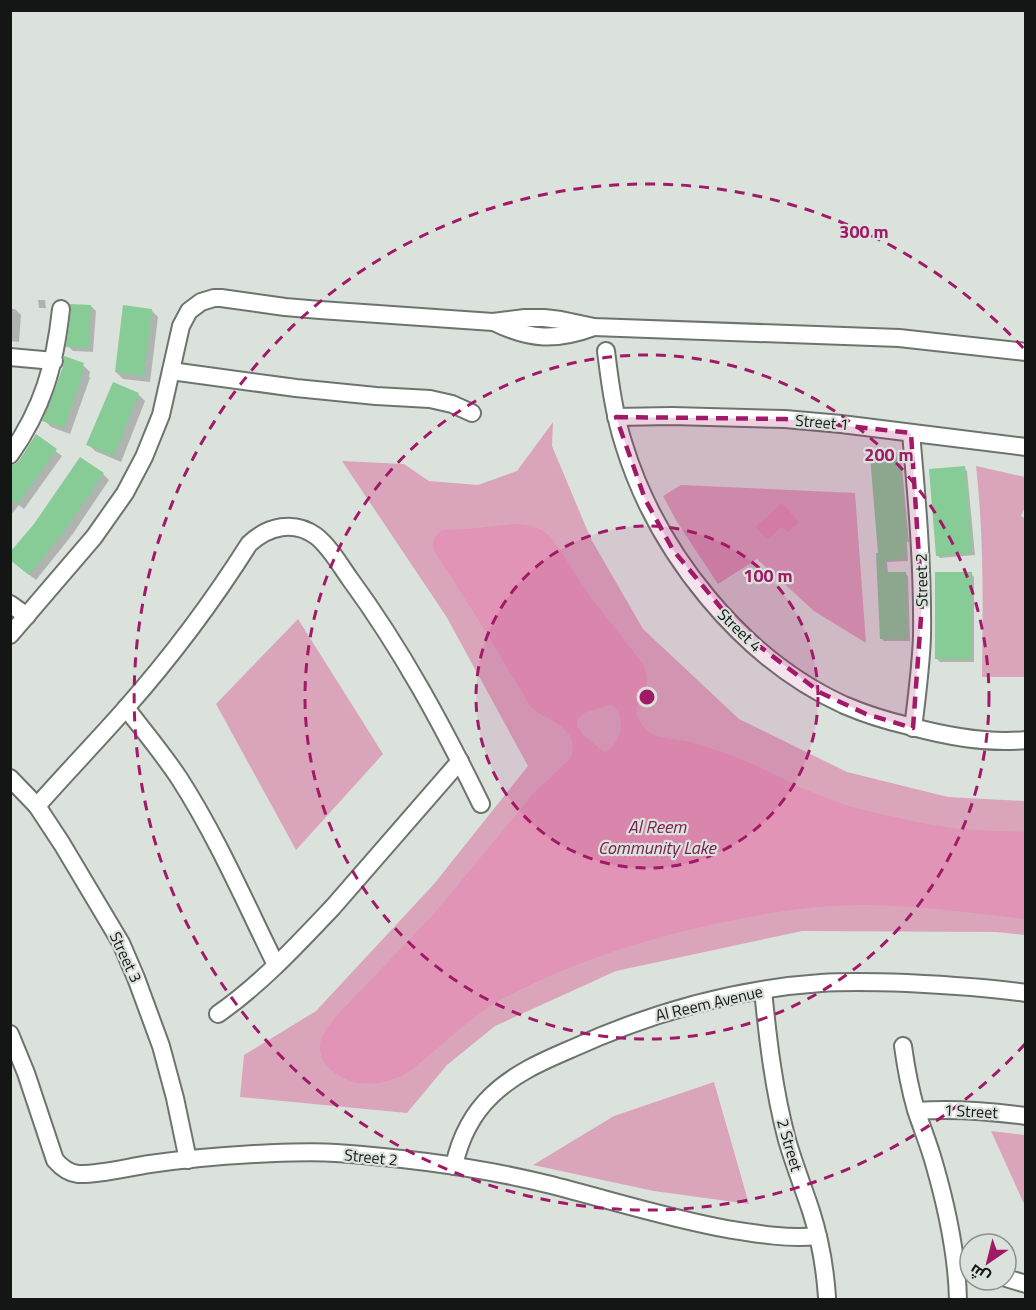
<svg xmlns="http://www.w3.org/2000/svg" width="1036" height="1310" font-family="'Titillium Web',Cairo,sans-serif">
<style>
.green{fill:#daa5bb}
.water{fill:#e194b5;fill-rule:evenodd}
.shadow{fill:#0003}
.building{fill:#87cb96}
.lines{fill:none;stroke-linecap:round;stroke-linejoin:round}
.minor-casing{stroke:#6d746e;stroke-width:20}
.minor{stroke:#fff;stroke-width:16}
.marked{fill:#a11a67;fill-opacity:0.2;stroke:#a11a67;stroke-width:4.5;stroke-dasharray:12 8;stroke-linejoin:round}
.ring{fill:none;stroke:#a11a67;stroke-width:3;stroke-dasharray:10 8}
.labels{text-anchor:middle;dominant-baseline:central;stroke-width:4.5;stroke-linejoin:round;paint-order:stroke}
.street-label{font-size:16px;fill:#131614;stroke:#dbe2dc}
.water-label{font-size:18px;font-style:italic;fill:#7b2150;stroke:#dbe2dc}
.centre{fill:#a11a67;stroke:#dbe2dc;stroke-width:3}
.ring-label{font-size:18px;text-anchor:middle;font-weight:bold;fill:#a11a67;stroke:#dbe2dc;stroke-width:4.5;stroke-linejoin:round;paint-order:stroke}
</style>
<rect width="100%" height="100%" fill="#dbe2dc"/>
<g class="green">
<path d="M553,422L552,446L591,539L643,629L739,719L847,772L948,797L1025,801V935L996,932L802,931L616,971L495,1026L447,1065L407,1113L240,1097L244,1055L316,1011L434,884L528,766L446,616L342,461L404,464L429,481L478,485L517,471Z"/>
<path d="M976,466L1025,477V507L1021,516L1026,519L1025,677H982C983,607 984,537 976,466Z"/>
<path d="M681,485L855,493L866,643L814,611L757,559L718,584L677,522L663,496Z"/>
<path d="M298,619L383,754L296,850L216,704Z"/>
<path d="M714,1082L749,1204L654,1191L533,1165L614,1116Z"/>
<path d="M991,1131L1025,1135V1206Z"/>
</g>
<g class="water">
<path d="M782,503L799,522L788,532L782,527L767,540L755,527Z"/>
<path d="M514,524C532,525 542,527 554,541L589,595L642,663C660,696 620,701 645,729C654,739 671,738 684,741C695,743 707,747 719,751C758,764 793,786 832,800C846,806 861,809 876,813C904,819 933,826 961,829C983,831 1004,831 1025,832V919C972,913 917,905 863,905C816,905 770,912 724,922C647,938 572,962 502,999C476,1013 453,1035 431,1054C419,1063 408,1075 393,1079C383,1083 369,1085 358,1083C339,1080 314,1062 321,1040C324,1030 334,1019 341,1011L432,916L533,794L571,758C581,726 547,722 531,707L476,616L434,551C432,541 434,536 442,530L468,529ZM610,705L614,706C624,718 623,730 615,743C611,748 609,750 604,752L582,734L577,726V721L579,717L584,713Z"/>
</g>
<g class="shadow">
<path d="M38,300H45L46,308H39Z"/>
<path d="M91,306L96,311L93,352L73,351L68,346Z"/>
<path d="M10,309H15L21,315L19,342L10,341Z"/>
<path d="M151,310L158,317L150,382L123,379L116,372Z"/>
<path d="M83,365L90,372L89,376L90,378L70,434L51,427L44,420Z"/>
<path d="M114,384L139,395L145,401L121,462L95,451L88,444Z"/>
<path d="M36,436L62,456L24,509L19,505L10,516V467L20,462Z"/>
<path d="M898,454L901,457L909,542H907L908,561L887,562L888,573H905L908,576L910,641H884L881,638L880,554Z"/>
<path d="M81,459L103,474L109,480L72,535L36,580L14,563L35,524Z"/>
<path d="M964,468L967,471L975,555L940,558L937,555Z"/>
<path d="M971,574L974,577V662H940L937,659Z"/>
</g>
<g class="building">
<path d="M70,304L91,305L89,348L66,347L71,310Z"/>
<path d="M123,305L152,309L144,376L115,372Z"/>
<path d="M64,356L84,363L82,369L84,370L64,428L42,421L55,389L64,363Z"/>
<path d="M113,382L139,393L114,456L86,445Z"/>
<path d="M36,434L57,449L18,504L10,499V465L15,464L19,461Z"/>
<path d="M899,452L907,539H905L906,558L885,560V572H906L907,639H880L876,553H878L870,456Z"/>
<path d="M80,457L104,473L66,529L29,575L10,560V552L34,524Z"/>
<path d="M965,466L972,553L936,556L929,469Z"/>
<rect x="935" y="572" width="37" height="87"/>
</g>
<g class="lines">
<defs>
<g id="minor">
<path d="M494,322C530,340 556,341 594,327"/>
<path d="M606,351C610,383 614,414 624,445C657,552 741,658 844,705C865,714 887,721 909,726C946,736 986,744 1026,740"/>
<path d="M10,357L54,361"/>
<path d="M171,371L296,388L376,396L430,399L452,404L472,413"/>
<path d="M616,417L672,416L785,419L841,424L1026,447"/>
<path d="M911,433C917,500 923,568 922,636C921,666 917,697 913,728"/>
<path d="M10,455C43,408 55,365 61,309"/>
<path d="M10,604L27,616"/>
<path d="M10,635L94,537L125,493L144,457L161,415L181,326L189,311L201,302L214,298H221L285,307L320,310L493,322L525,318H544L561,320L594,327L899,338L1026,352"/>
<path d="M126,708C144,731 163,754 179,778C217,837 245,902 276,965"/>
<path d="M10,778L37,806L62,844L121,943L136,978L161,1046L175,1098L188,1160"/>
<path d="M37,806C66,773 97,741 126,708C171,657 213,601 249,544C268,526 294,520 316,536C330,547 340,565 350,579C402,650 443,726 481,804"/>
<path d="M763,990C768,1041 774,1091 787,1140C794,1164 803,1187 811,1211C820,1239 825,1268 827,1297"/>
<path d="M218,1014C261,984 297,945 333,907L460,761"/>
<path d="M10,1034L26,1073L55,1160C61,1167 68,1173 78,1174C98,1175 129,1167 150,1164C184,1159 219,1156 254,1154C281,1153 308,1151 336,1153C406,1158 478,1167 547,1184C607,1199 666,1218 727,1229C758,1234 787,1239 818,1236"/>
<path d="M903,1046C906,1068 910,1089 916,1110C922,1128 929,1145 934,1163C947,1208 957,1253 958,1300"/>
<path d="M917,1111C954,1108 989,1111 1026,1116"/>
<path d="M454,1166C460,1138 472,1114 492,1095C515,1073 543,1061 571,1049C650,1013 734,989 821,983C849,981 878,982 907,983C947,985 986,987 1026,993"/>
<path d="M1006,1278L1026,1284"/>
</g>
</defs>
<use href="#minor" class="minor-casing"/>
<use href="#minor" class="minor"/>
</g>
<path class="marked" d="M616,417L785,419L911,433L922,604L913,728L866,714L821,693L742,633L673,550L645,499Z"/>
<circle cx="647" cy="697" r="171" fill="#a11a67" fill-opacity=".12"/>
<g class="ring">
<circle cx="647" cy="697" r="171"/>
<circle cx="647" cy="697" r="342"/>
<path d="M1025 1044A513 513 0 1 1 1025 350"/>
</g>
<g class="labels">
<g class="street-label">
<text transform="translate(822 422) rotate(5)">Street 1</text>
<text transform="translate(921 580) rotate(-91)">Street 2</text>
<text transform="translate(740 630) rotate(44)">Street 4</text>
<text transform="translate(126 957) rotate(65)">Street 3</text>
<text transform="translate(709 1003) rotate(-13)">Al Reem Avenue</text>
<text transform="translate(971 1111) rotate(3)">1 Street</text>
<text transform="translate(790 1145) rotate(74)">2 Street</text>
<text transform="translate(371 1157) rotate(6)">Street 2</text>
</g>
<g class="water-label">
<text x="657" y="826">Al Reem<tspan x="657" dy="21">Community Lake</tspan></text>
</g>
</g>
<circle cx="647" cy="697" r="9" class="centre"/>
<g class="ring-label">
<text x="864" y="238">300 m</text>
<text x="889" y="461">200 m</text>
<text x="768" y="582">100 m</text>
</g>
<rect width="1036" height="1310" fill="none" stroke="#131614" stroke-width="24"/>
<g transform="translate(988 1262) rotate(215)"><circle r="28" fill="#dbe2dc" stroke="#8b908c" stroke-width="1.5"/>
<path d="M0-4.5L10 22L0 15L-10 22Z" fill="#a11a67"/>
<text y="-9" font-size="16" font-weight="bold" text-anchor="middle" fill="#131614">ش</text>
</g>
</svg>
